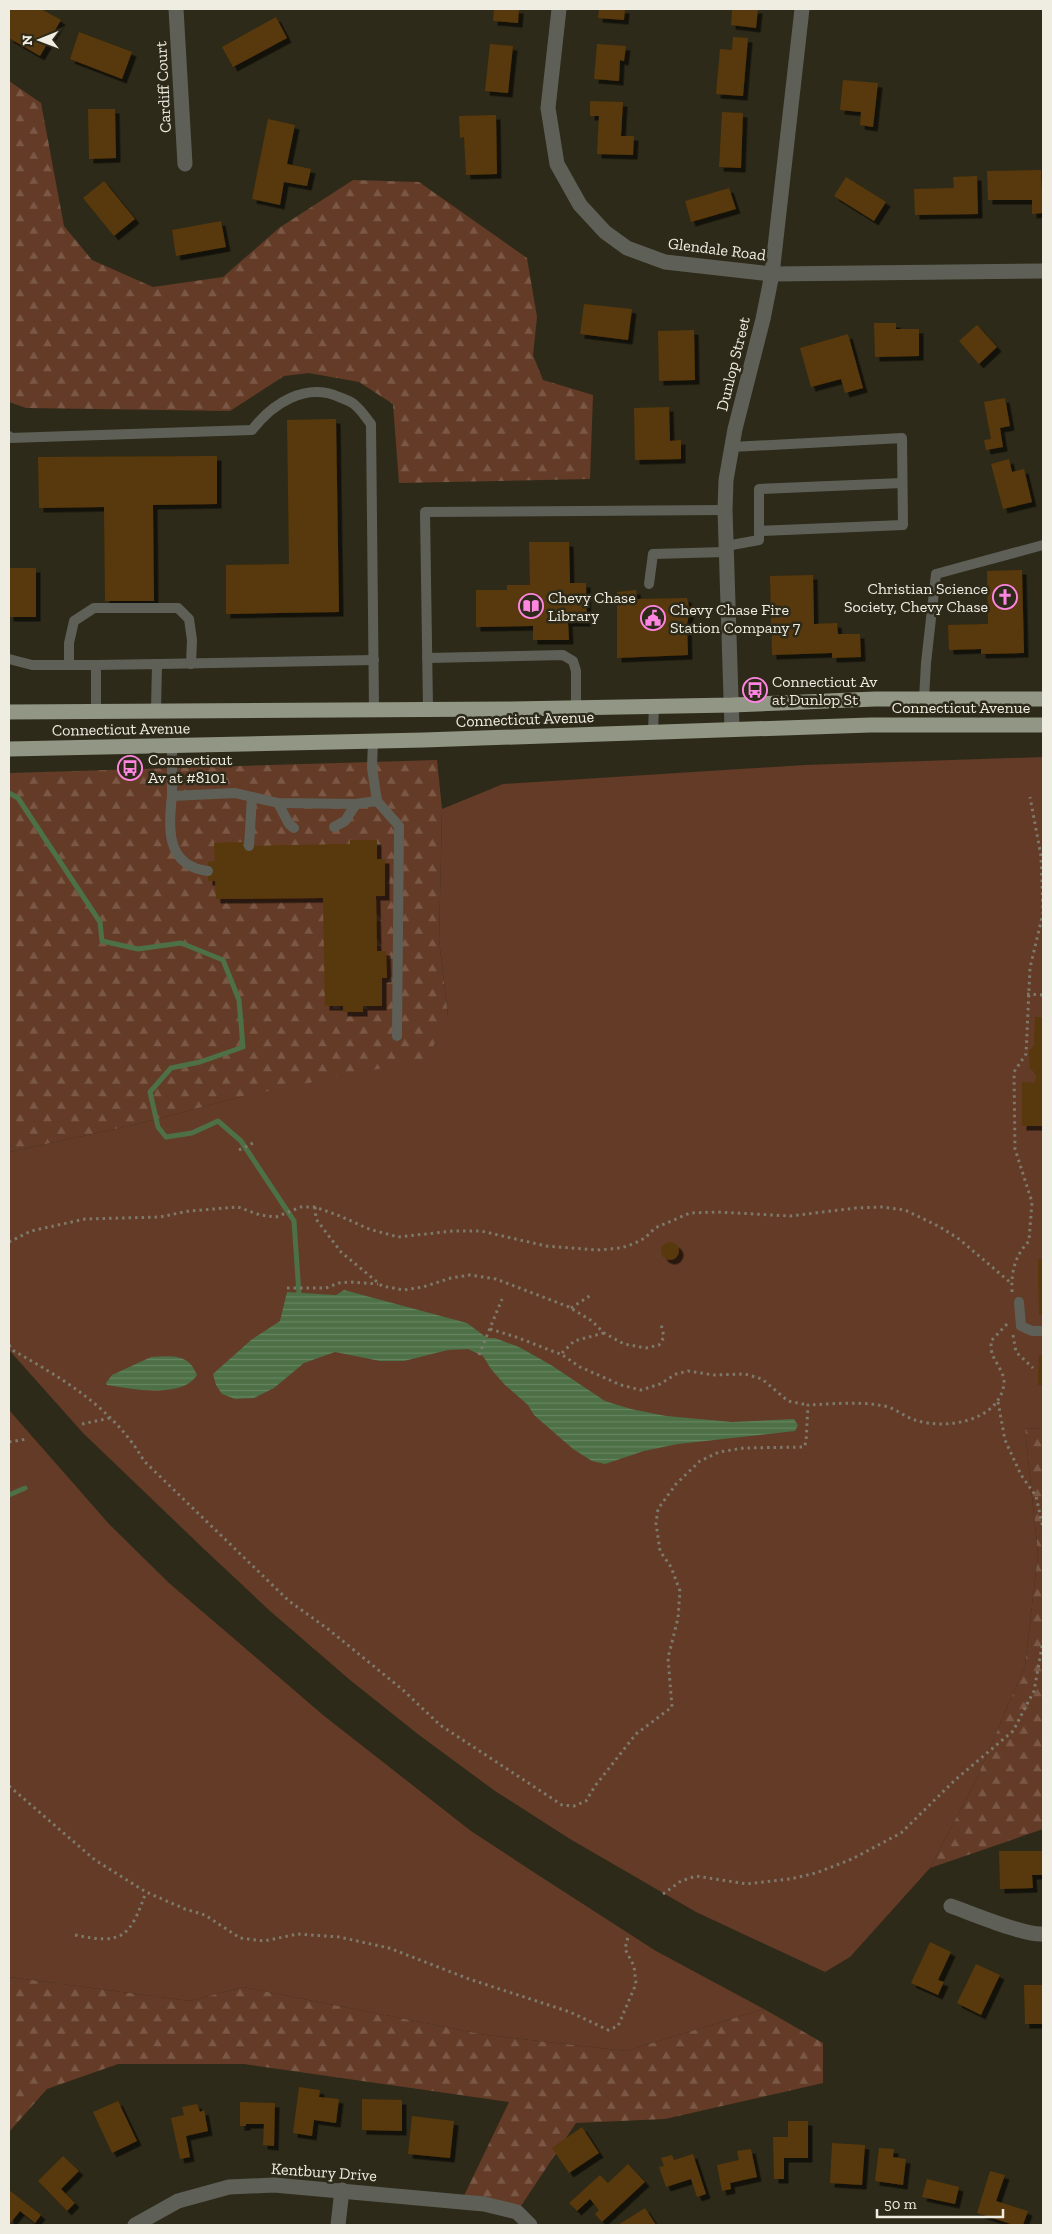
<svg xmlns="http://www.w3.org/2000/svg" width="1052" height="2234" font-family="'Zilla Slab',serif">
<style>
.green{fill:#633b26}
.forest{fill:url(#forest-firs)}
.water{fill:url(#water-rules)}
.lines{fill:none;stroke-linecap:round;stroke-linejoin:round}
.stream{stroke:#4d7047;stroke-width:5}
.building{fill:#593809;filter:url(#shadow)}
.path{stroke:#7d796b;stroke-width:3;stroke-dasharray:2.5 4;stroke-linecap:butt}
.lane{stroke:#5e6058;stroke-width:10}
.street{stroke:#5e6058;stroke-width:15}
.primary{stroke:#929685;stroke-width:15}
.labels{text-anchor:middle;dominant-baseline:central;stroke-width:5;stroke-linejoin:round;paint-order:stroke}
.street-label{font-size:16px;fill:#efece2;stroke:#2e2a19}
.poi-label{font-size:16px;fill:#efece2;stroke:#2e2a19;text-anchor:start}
</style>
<defs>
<pattern id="forest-firs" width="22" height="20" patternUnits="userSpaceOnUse" patternTransform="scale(1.25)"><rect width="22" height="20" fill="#633b26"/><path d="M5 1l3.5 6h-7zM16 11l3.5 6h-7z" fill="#7a5845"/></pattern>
<pattern id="water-rules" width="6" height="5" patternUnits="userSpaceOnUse" patternTransform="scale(1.25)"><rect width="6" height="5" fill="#4d7047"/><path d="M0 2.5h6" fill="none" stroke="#678561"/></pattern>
<filter id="shadow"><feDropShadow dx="4.5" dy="4.5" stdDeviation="0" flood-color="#0009"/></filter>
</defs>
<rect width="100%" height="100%" fill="#2e2a19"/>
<g class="green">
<path d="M1043,757V1428L1025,1429L1038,1554L1025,1666L976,1780L930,1868L850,1957L825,1972L696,1912L570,1839L495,1791L419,1735L350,1680L270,1611L205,1550L83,1433L9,1350V1152L138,1124L244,1096L448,1016L439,940L442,809L503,784L805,765Z"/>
<path d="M9,1410L109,1524L169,1583L323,1715L471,1831L538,1875L656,1951L764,2009L626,2051L486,2035L243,1987L190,2001L9,1977Z"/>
</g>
<g class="forest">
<path d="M9,81L41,103L64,226L92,260L153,287L223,277L279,228L353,180L419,182L527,258L537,317L533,355L543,380L593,395L590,479L399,483L393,404L359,382L309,373L284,376L230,411L26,408L9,402Z"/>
<path d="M437,760L442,809L439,940L448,1016L427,1059L244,1096L138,1124L9,1152V773Z"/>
<path d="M1043,1428V1829L930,1868L976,1780L1025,1666L1038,1554L1025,1429Z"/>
<path d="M9,1977L190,2001L243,1987L486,2035L626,2051L764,2009L823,2043V2083L665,2119L576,2123L517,2212L461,2202L509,2102L244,2064H118L47,2089L9,2132Z"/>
</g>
<g class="water">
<path d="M344,1290L467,1323L487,1338H495L519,1347L551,1365L605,1401L631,1409L666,1416L732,1422L794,1419L798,1425L795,1431L678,1444L644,1451L605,1464L592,1461L573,1449L534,1415L528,1405L505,1385L491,1369L483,1356L468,1349L448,1350L404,1361H380L335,1352L304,1363L274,1388L254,1398L235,1399L222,1394L216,1385L213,1374L251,1340L280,1321L287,1292L336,1295Z"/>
<path d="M151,1357C172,1356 188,1353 197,1375C182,1399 131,1389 107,1385L106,1383L112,1375Z"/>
</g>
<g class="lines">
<g class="stream">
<path d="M9,793L18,798L100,922L102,941L138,949L181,943L223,960L239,1000L243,1047L200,1062L171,1068L150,1092L158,1127L166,1137L192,1133L218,1121L241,1141L294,1221L299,1294"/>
<path d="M9,1495L25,1488"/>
</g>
</g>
<g class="building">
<path d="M9,9H41L61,20L40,56L9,38Z"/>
<path d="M494,9H519L518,23L493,21Z"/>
<path d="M599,9H625L624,20L598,18Z"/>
<path d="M732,9H758L756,28L731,25Z"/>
<path d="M276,17L287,38L233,67L222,47Z"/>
<path d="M79,32L132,52L122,79L70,59Z"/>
<path d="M733,37L748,38L743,96L716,94L720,49L732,50Z"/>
<path d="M490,44L513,46L508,93L485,91Z"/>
<path d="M597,44L626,46L624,61L620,60L619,81L594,79Z"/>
<path d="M843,80L878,83L873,127L860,125L861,112L840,110Z"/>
<path d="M590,101L623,102L621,136H634L633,155L597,154L599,116H590Z"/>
<path d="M88,109H115L116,158L89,159Z"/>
<path d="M722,112L743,113L741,168L719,167Z"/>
<path d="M496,115L497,174L466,175L464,137L460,138L459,116Z"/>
<path d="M268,119L295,125L287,164L311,169L307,186L284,182L280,205L252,199Z"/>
<path d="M1041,170L1043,213L1032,214V200H988L987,171Z"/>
<path d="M977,176L978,214L915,215L914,189L954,188L953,177Z"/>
<path d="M846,177L886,202L874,221L834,196Z"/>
<path d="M104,181L135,219L114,236L83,198Z"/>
<path d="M729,188L736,209L691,222L685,201Z"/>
<path d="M221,221L226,247L176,256L172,230Z"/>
<path d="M584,304L632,309L628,340L580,334Z"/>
<path d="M874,323H896V329H919V356L875,357Z"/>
<path d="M977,325L997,347L979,364L959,341Z"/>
<path d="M694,330L695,380L659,381L658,331Z"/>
<path d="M848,334L863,388L845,393L841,379L811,387L800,348Z"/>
<path d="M1005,398L1010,426L1000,428L1003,447L986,450L984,440L991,439L984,402Z"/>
<path d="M669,407L670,441L681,440V459L635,460L634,408Z"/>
<path d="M336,419L339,612L226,614V565L289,564L287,420Z"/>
<path d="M217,456V504L153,505L154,601H105L104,507L39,508L38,457Z"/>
<path d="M1009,459L1012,472L1024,469L1032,502L1003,509L991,464Z"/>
<path d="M529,542H569L570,583H586L587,622H568L569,640H533V626L476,627V590H507V585H530Z"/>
<rect x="9" y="568" width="27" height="49"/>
<path d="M1022,570L1024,653L981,654V649L949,650L948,625L988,624L987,571Z"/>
<path d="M813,575L814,624L837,623L838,634H860L861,657L832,658V653L772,655L770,576Z"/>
<path d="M636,590L637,599L687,598L690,611L687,624L688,655L617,658V592Z"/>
<path d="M350,840H377V859H385V896H376L377,951H386L387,978H382V1006H363V1012H343V1006H325L323,898L216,899L215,881H208V862L215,861L214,843L243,842V846L350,844Z"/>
<path d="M1035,1017H1043V1126H1022V1082L1035,1083L1036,1074L1030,1068L1029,1051L1034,1046Z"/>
<circle cx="670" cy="1251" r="9"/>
<path d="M1038,1259H1043V1315H1039Z"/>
<path d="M1039,1355H1043V1385H1038Z"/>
<path d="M999,1851H1043V1875H1032L1033,1888L1000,1889Z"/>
<path d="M930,1942L951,1952L938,1980L944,1982L938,1995L911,1983Z"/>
<path d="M976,1964L1000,1975L981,2015L957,2003Z"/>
<path d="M1024,1985H1043V2024H1025Z"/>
<path d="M299,2087L320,2090L319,2097L339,2099L336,2123L314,2120L312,2136L293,2133Z"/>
<path d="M362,2099L402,2100V2131L362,2130Z"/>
<path d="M118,2101L137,2141L112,2153L93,2112Z"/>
<path d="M240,2102L275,2103L274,2146L263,2145L264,2124H246V2126H240Z"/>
<path d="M197,2104L200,2112L204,2110L208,2131L186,2136L190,2157L180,2159L171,2118L184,2115L182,2107Z"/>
<path d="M412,2116L454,2121L450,2158L408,2154Z"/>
<path d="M788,2121H808V2158H784V2179H774L773,2137H788Z"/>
<path d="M582,2127L599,2153L569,2173L552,2148Z"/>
<path d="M832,2143L865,2145L862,2185L830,2183Z"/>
<path d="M879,2148L894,2149L893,2157L906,2159L903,2185L875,2181Z"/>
<path d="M751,2149L757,2177L730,2183L731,2189L722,2191L717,2165L739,2160L737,2151Z"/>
<path d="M693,2154L706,2194L697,2197L691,2179L666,2187L659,2167L664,2166L661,2158L672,2155L674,2160Z"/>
<path d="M63,2156L79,2171L61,2189L75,2203L67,2211L38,2181Z"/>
<path d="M628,2164L645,2182L602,2222L595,2214L599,2210L590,2199L577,2211L569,2203L600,2175L608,2183Z"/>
<path d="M990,2171L1005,2175L996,2201L1028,2211L1023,2225H1014L977,2213Z"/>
<path d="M927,2179L959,2187L955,2204L922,2197Z"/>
<path d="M9,2190L41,2215L35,2223L20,2211L9,2225Z"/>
<path d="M645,2208L656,2225H618Z"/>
</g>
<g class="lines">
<g class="path">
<path d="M1027,994L1043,995"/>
<path d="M239,1150L255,1142"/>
<path d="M315,1207L316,1219L341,1252L382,1286L404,1290L423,1287L451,1278L470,1275L496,1279L569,1307L592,1321L604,1333L624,1344L646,1348L659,1345L664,1337L661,1324"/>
<path d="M9,1242L31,1231L85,1219L160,1217L189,1211L238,1207L260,1215L276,1217L301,1207H315L340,1216L369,1229L398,1237L453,1231H481L546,1246L597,1250L621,1248L633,1244L645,1238L655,1228L690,1213L718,1212L790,1216L856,1208L882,1207L905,1210L940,1227L959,1239L1011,1283"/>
<path d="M287,1288H326L339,1283L351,1282L378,1284"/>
<path d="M1012,1292C1011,1271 1015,1256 1029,1241L1032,1202L1015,1149L1014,1072L1026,1054L1030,968L1043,913L1041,856L1030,797"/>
<path d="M571,1308L591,1295"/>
<path d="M490,1329L516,1337L560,1354"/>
<path d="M604,1333L574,1341L561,1354L580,1367L621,1385L641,1390L660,1384L676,1374L688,1371L714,1375L745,1374L762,1379L788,1401L808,1405"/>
<path d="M1013,1335L1016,1352L1033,1368"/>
<path d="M9,1345L14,1351C64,1379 115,1410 144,1461L289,1601L328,1629L403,1690L440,1725L562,1805L574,1806L586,1801L595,1786L636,1734L672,1707L668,1658L678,1618L680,1591L671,1567L660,1551L656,1523L658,1509L676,1484L700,1461L719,1452L744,1448L804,1447L806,1442L808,1405C833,1404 859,1401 884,1406C895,1408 905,1417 915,1420C944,1430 999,1422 1004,1384C1005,1374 997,1365 993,1356C991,1352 991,1346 991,1341L1008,1323"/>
<path d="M479,1355L502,1299"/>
<path d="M998,1402L1005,1440L1021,1475L1036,1496L1043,1528"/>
<path d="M82,1424L110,1418"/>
<path d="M9,1442L27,1439"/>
<path d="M9,1786L95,1860L146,1892L185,1909L205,1915L240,1938L264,1941L298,1934L339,1937L389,1948L469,1979L570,2012L608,2030L618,2026L636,1984L634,1966L625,1949L628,1937"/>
<path d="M663,1894L681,1881L696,1876L747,1884L790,1879L816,1873L852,1859L901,1833L955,1780L1013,1731L1034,1691L1043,1641"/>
<path d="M75,1935C123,1945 130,1937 146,1892"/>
</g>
<g class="lane">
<path d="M9,436L10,438L252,430C272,404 305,382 339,397C344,399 352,401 356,406C362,411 366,418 371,424L374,709"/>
<path d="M732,447L902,438L903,525L759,531V489L902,483"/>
<path d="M726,546L759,540V531"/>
<path d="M649,584L653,554L726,552"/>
<path d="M427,658L563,655L573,661L576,671V708"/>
<path d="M9,659L32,665H96"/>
<path d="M157,664L374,660"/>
<path d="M69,665V643L74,621L94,608H178L189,619L192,640L191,664"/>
<path d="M924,699L926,663L936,574L1043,545"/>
<path d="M428,709L425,512L725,510"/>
<path d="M96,711V665L157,664L156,710"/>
<path d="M653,732L654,706"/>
<path d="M172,746V796L235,793L278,803L356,804L377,801L372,768L373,741"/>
<path d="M172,796C168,828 166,866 208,871"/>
<path d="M377,801L399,826L397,1036"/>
<path d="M278,803L289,824L294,828"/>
<path d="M334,827L345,821L356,804"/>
<path d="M249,846L252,797"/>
<path d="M1019,1302L1021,1326L1032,1331H1043"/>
</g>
<g class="street">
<path d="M176,9L185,164"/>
<path d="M559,9L548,108L557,164L580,205L605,232L627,248L665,262L772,274L1043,271"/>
<path d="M732,729L725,510L726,480L735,429L763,319L772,274L802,9"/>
<path d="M951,1906C971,1913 1025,1936 1043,1934"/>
<path d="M135,2225L178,2201L229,2187L274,2185L484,2204L517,2212L530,2225"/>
<path d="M338,2225L342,2190"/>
</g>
<g class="primary">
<path d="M9,712L511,709L732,705L875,699H1043"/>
<path d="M9,749L424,740L870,725H1043"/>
</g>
</g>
<defs>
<symbol id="church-ring" viewBox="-11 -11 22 22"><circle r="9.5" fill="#2e2a19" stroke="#fe85e0" stroke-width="1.5"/><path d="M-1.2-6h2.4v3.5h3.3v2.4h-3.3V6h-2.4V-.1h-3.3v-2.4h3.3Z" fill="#fe85e0"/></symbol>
<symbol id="library-ring" viewBox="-11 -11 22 22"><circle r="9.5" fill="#2e2a19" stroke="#fe85e0" stroke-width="1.5"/><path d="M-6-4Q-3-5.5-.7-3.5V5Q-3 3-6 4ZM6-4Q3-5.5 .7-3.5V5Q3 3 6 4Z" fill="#fe85e0"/></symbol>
<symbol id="civic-ring" viewBox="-11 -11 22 22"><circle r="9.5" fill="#2e2a19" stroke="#fe85e0" stroke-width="1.5"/><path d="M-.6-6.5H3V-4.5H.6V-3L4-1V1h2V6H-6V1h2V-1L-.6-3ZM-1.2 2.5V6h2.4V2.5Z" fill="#fe85e0"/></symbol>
<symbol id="bus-ring" viewBox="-11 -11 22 22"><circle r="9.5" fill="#2e2a19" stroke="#fe85e0" stroke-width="1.5"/><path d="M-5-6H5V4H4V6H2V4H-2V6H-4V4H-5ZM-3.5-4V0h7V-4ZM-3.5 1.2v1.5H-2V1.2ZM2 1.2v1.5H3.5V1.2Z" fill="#fe85e0"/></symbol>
</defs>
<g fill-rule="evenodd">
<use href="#church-ring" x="991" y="583" width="28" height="28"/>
<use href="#library-ring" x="517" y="592" width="28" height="28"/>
<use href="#civic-ring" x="639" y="604" width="28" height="28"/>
<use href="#bus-ring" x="741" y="676" width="28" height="28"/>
<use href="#bus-ring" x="116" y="754" width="28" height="28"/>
</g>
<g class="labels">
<g class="street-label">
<text transform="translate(163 87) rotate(-93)">Cardiff Court</text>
<text transform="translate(717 249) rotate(7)">Glendale Road</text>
<text transform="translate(733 364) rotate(-76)">Dunlop Street</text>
<text x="961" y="707">Connecticut Avenue</text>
<text transform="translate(525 719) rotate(-2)">Connecticut Avenue</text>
<text transform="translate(121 729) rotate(-1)">Connecticut Avenue</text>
<text transform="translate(324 2172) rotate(4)">Kentbury Drive</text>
</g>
<g class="poi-label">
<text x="988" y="588" text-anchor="end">Christian Science<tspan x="988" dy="18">Society, Chevy Chase</tspan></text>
<text x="548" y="597">Chevy Chase<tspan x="548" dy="18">Library</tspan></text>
<text x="670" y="609">Chevy Chase Fire<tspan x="670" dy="18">Station Company 7</tspan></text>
<text x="772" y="681">Connecticut Av<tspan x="772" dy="18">at Dunlop St</tspan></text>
<text x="148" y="759">Connecticut<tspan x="148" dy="18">Av at #8101</tspan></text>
</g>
</g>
<rect width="1052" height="2234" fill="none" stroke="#efece2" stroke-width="20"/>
<g transform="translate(40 40) rotate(269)" stroke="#2e2a19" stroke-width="4" paint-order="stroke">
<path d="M0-4L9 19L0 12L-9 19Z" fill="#efece2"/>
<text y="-8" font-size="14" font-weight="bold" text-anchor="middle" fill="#efece2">N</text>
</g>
<path d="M877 2209v8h126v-8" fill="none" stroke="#efece2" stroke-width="2.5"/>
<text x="884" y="2209" font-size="15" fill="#efece2" stroke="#2e2a19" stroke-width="4" paint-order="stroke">50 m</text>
</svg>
